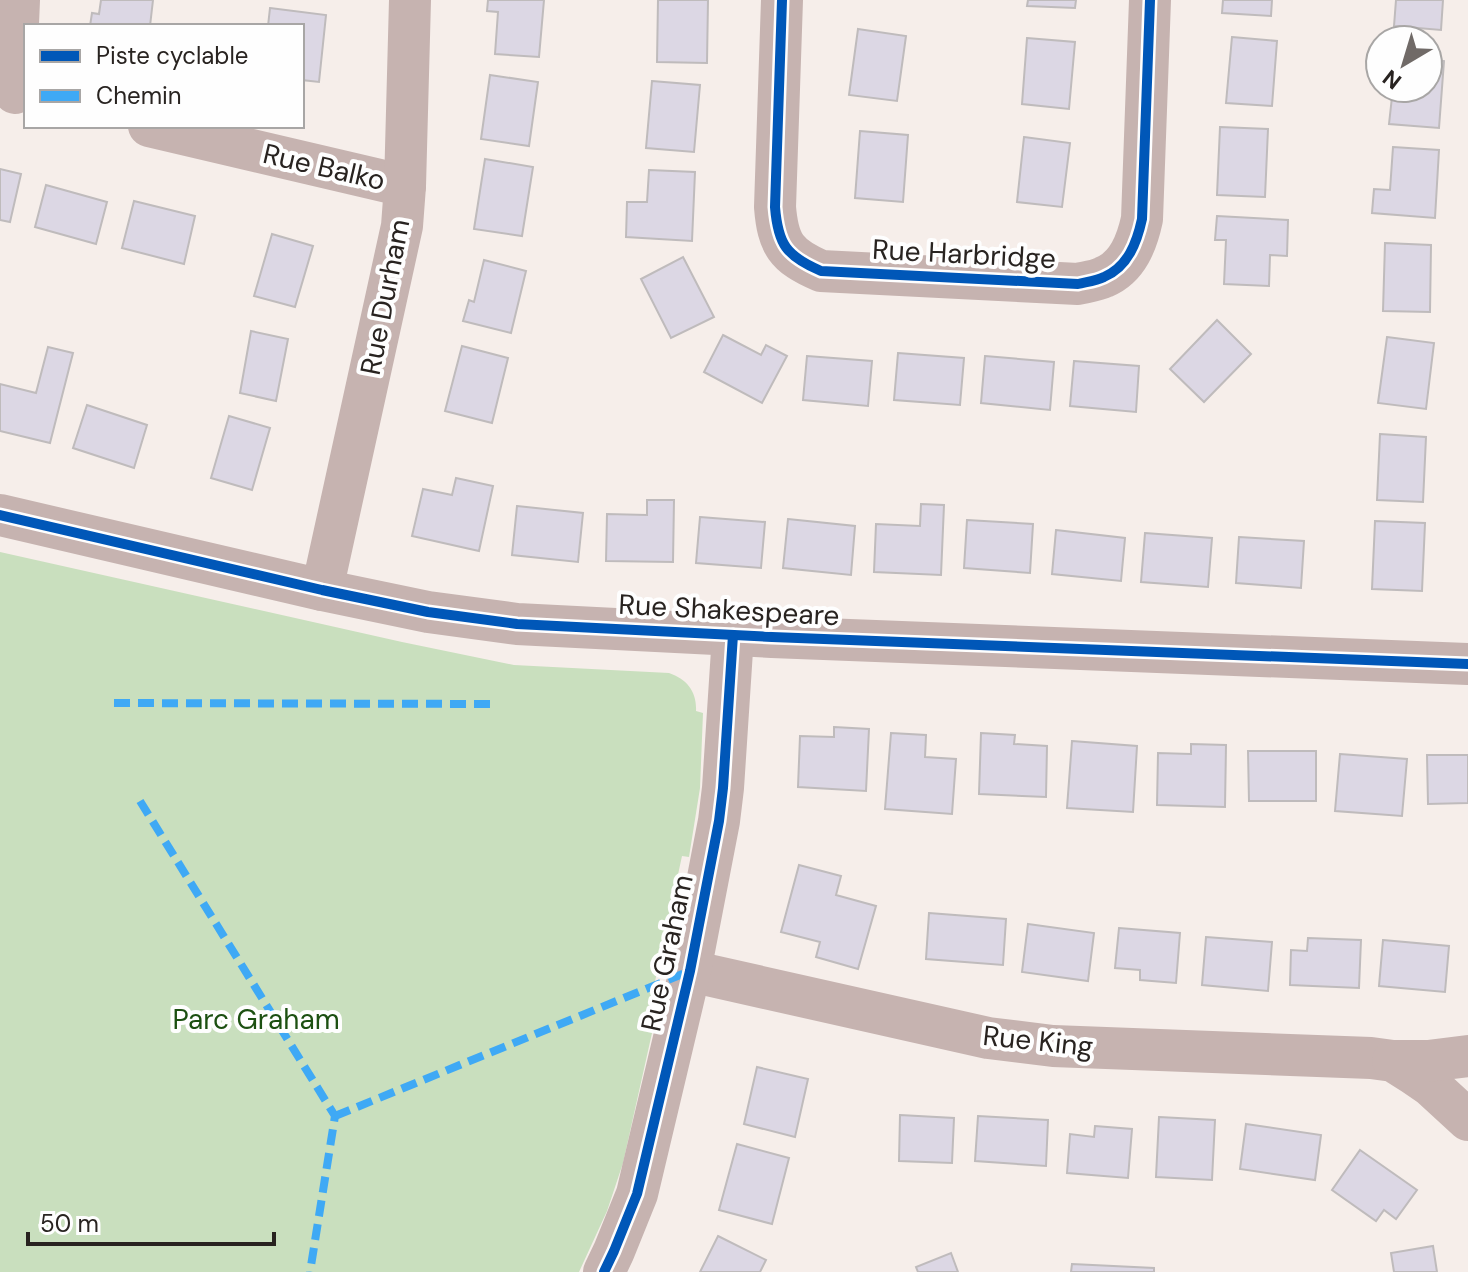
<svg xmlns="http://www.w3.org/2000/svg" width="1468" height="1272" font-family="'DM Sans',sans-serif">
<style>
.green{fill:#c9dfbe}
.building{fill:#dcd7e4;stroke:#bfbbbc;stroke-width:2}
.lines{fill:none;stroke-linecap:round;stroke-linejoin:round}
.minor{stroke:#c6b3b0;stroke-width:42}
.quiet{stroke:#3fa9f5;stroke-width:8;stroke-dasharray:16 8;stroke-linecap:butt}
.cycleway-casing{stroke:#fefefe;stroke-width:15}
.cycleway{stroke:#0057b8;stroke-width:10}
.labels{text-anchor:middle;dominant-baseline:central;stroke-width:8;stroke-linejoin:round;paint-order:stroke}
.street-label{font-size:28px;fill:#282320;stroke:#fefefe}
.park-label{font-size:28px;fill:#1c5011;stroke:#fefefe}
</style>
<rect width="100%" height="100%" fill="#f6eeea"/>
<path class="green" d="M0,552L402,642L514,665L669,673C687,679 697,692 696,711L703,713L700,788L689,857L682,856L648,1014L654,1024L623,1163L607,1211L579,1272H0Z"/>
<g class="building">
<path d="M101,0H153L150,26H90L92,13L99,14Z"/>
<path d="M488,0H544L539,57L495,54L498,12L487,11Z"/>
<path d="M658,0H708L707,63L657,62Z"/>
<path d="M1028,0H1076L1075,8L1027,6Z"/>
<path d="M1223,0H1272L1271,16L1222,13Z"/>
<path d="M1396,0H1443L1441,30L1394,26Z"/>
<path d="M270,8L326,15L319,82L302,80V26H268Z"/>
<path d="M858,29L906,36L897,101L849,95Z"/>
<path d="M1232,37L1277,41L1272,106L1226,103Z"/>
<path d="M1027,38L1075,42L1069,109L1022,104Z"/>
<path d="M1428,59L1444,61L1439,128L1389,124L1393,88H1428Z"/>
<path d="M490,75L538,82L529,146L481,139Z"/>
<path d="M652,81L700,85L694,152L646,148Z"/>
<path d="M1220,127L1268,129L1265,197L1217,195Z"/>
<path d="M860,131L908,135L903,202L855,198Z"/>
<path d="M1024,137L1070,143L1062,207L1017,202Z"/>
<path d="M1393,147L1439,150L1435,218L1372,213L1374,189L1390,190Z"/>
<path d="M485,159L533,167L522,236L474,229Z"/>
<path d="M0,169L21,174L10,222L0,220Z"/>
<path d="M649,170L695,172L692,241L626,237L627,202H647Z"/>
<path d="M46,185L107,202L96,244L35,227Z"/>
<path d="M134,201L195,216L184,264L122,248Z"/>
<path d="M1217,216L1288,220L1287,256L1270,255L1269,286L1224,284L1226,240H1215Z"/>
<path d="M272,234L313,246L295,307L254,296Z"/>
<path d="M1385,243L1431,245L1430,312L1383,311Z"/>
<path d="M683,257L714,317L671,338L641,279Z"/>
<path d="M484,260L526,271L511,333L463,321L469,300L474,302Z"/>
<path d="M1217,320L1251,354L1204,402L1170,369Z"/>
<path d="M251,331L288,339L276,401L240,393Z"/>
<path d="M723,335L761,355L766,345L787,356L762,403L704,372Z"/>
<path d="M1387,337L1434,343L1426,409L1378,403Z"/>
<path d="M462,346L508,358L492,423L445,411Z"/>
<path d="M48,347L73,353L50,443L0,431V384L36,393Z"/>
<path d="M898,353L964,358L960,405L894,400Z"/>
<path d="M807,356L872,361L868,406L803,400Z"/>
<path d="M985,356L1054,362L1050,410L981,403Z"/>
<path d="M1074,361L1139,366L1136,412L1070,406Z"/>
<path d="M87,405L147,425L134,468L73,448Z"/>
<path d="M229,416L270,428L252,490L211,478Z"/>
<path d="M1380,434L1426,437L1423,502L1377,500Z"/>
<path d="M456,478L493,486L479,551L412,536L423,489L452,495Z"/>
<path d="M647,500H674L673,562L606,561L607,514L647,515Z"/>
<path d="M921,504L944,505L941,575L874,572L876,524L920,526Z"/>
<path d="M517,506L583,513L578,562L512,555Z"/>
<path d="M700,517L765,522L761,568L696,563Z"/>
<path d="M788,519L855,526L851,575L783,568Z"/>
<path d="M967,520L1033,524L1030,573L964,568Z"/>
<path d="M1375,521L1425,523L1422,591L1372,589Z"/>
<path d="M1056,530L1125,538L1121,581L1052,574Z"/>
<path d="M1145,533L1212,538L1208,587L1141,582Z"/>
<path d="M1239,537L1304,541L1301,588L1236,583Z"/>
<path d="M834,727L869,729L866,791L798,787L800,736L834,737Z"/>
<path d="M891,733L926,735L925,757L956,759L952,814L885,809Z"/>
<path d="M981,733L1015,735L1014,744L1047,746L1046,797L979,794Z"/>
<path d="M1072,741L1137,746L1133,812L1067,808Z"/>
<path d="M1191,744L1226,745L1225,807L1157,805L1158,753L1191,754Z"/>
<path d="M1248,751H1316V801H1249Z"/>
<path d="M1340,754L1407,759L1402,816L1335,811Z"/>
<path d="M1427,755H1468V803L1428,804Z"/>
<path d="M799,865L841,876L836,895L876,906L858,969L816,957L820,942L781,932Z"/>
<path d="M929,913L1006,919L1003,965L926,959Z"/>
<path d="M1028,924L1094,933L1088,981L1022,972Z"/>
<path d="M1119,928L1180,933L1176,983L1140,980V970L1115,968Z"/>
<path d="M1206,937L1272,942L1268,991L1202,985Z"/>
<path d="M1308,938L1361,940L1359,988L1290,985L1291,950L1307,951Z"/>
<path d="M1383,940L1449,946L1445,992L1379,986Z"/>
<path d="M757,1067L808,1079L795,1137L744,1124Z"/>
<path d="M900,1115L954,1118L952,1163L899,1161Z"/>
<path d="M978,1116L1048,1120L1046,1166L975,1161Z"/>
<path d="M1159,1117L1215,1120L1212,1180L1156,1177Z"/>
<path d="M1246,1124L1321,1135L1315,1180L1240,1169Z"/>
<path d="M1095,1126L1132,1129L1128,1178L1067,1173L1070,1134L1094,1137Z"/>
<path d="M737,1144L789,1158L772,1224L719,1210Z"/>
<path d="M1360,1150L1417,1190L1396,1219L1384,1210L1376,1221L1332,1190Z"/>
<path d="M718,1236L766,1260L760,1272H700Z"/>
<path d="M1433,1246L1437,1272H1394L1391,1253Z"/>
<path d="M951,1253L958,1272H918L916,1267Z"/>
<path d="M1072,1264L1154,1268V1272H1071Z"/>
</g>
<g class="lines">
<g class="minor">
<path d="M782,0L775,207C778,244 786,256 821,271L1078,284C1086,282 1096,281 1104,277C1128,267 1137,242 1142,219L1150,0"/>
<path d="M15,93L19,0"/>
<path d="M149,126L405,186"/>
<path d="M0,515L322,590L428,612L517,624L772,637L1468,664"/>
<path d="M322,590L402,226L405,186L410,0"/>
<path d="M690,971L988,1038L1053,1046L1371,1058L1393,1061L1412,1073L1431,1086L1468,1120"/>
<path d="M1393,1061H1428L1468,1056"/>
<path d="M604,1272L614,1251L637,1194L690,971L719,821L723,788L733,635"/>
</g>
<g class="quiet">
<path d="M114,703L492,704"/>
<path d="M140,801L335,1116L310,1272"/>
<path d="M335,1116L690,971"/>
</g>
<defs>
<g id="cycleway">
<path d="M782,0L775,207C778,244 786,256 821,271L1078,284C1086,282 1096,281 1104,277C1128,267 1137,242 1142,219L1150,0"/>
<path d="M0,515L322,590L428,612L517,624L772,637L1468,664"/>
<path d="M604,1272L614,1251L637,1194L690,971L719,821L723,788L733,635"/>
</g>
</defs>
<use href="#cycleway" class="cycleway-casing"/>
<use href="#cycleway" class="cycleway"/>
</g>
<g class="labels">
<g class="street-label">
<text transform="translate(324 167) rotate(13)">Rue Balko</text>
<text transform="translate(964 254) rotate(3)">Rue Harbridge</text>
<text transform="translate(385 297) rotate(-79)">Rue Durham</text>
<text transform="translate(729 610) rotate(3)">Rue Shakespeare</text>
<text transform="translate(667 953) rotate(-78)">Rue Graham</text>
<text transform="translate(1038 1041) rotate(6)">Rue King</text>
</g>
<g class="park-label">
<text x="256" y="1019">Parc Graham</text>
</g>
</g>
<rect x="24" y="24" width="280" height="104" fill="#fefefe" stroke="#a8a6a5" stroke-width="2"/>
<rect x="40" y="50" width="40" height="12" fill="#0057b8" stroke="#a8a6a5" stroke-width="2"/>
<text x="96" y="64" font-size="24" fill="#282320">Piste cyclable</text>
<rect x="40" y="90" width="40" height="12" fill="#3fa9f5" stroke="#a8a6a5" stroke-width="2"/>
<text x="96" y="104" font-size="24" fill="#282320">Chemin</text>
<g transform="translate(1404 64) rotate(218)"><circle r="38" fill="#fefefe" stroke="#a8a6a5" stroke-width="2"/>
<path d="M0-6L14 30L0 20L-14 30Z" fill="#706a67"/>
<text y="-12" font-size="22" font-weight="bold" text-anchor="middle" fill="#282320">N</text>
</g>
<path d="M28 1232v12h246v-12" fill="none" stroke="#282320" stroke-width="4"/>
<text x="40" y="1232" font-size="24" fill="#282320" stroke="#fefefe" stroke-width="6" paint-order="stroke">50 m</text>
</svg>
